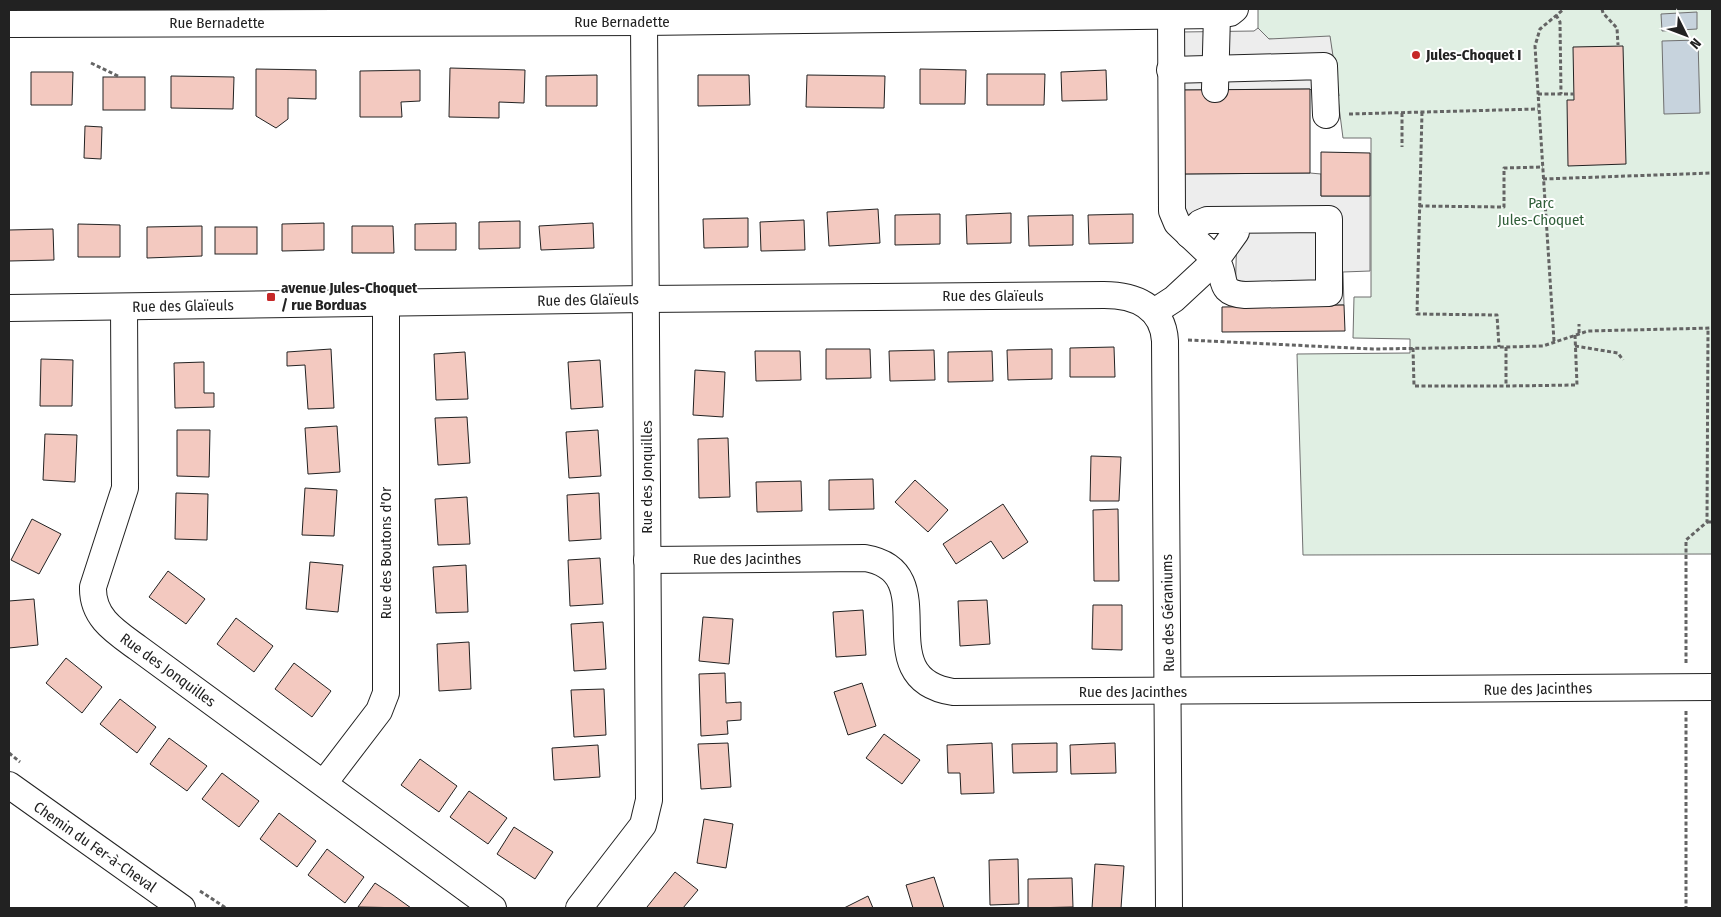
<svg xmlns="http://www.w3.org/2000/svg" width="1721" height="917" font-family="'Fira Sans Condensed',sans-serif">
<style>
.green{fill:#e0efe3;stroke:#6f6f6f}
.parking{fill:#ededed;stroke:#6f6f6f}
.water{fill:#c7d3dd;stroke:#6f6f6f}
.building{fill:#f3c9c0;stroke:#222}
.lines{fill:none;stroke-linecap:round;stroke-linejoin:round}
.minor-casing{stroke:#222;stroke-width:28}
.path{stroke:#646464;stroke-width:3;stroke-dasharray:4 2.5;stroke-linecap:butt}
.minor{stroke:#fff;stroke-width:26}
.poi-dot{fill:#c62828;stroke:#fff;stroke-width:2}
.labels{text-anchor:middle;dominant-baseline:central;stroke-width:4;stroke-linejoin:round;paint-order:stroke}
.street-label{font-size:15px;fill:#222;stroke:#fff}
.poi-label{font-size:15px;font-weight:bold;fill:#222;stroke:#fff;text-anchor:start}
.park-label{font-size:15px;fill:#2f5e38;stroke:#fff}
</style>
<rect width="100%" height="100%" fill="#fff"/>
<path class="green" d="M1258,9H1712V554L1303,555L1297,354L1410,353V339L1353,338L1354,297H1371V138H1343L1331,45L1269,39L1258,28Z"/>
<g class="parking">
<path d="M1258,28L1269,39L1330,36L1339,96L1326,95L1309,89L1181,90V32L1254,31Z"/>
<path d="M1310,173L1321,174V196H1370V271L1343,272L1344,305L1235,306L1237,225H1179L1181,174Z"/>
</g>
<g class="water">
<path d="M1697,12V29L1662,31L1661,14Z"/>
<path d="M1698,40L1700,113L1664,114L1662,41Z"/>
</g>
<g class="building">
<path d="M1623,46L1626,164L1568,166L1567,100H1574L1573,47Z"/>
<path d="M450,68L525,70L524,103L499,102V118L449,117Z"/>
<path d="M256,69L316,70V99L288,98V119L276,128L256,116Z"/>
<path d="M920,69L966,70L965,104H920Z"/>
<path d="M420,70V101L401,102L402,117H360V71Z"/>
<path d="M1106,70L1107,100L1062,101L1061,72Z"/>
<path d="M31,72H73L72,105H31Z"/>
<path d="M987,74H1045L1044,105H987Z"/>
<path d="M597,75V106H546V76Z"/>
<path d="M698,75H749L750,105L698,106Z"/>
<path d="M807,75L885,76L884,108L806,107Z"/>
<path d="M171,76L234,77L233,109L171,108Z"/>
<rect x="103" y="77" width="42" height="33"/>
<path d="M1310,89V173L1181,174V90Z"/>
<path d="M85,126L102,127L101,159L84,158Z"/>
<path d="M1321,152L1370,153V196H1321Z"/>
<path d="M878,209L880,243L829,246L827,212Z"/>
<path d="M1011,213V243L967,244L966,215Z"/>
<path d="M940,214V244L895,245V215Z"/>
<path d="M1133,214V243L1089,244L1088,215Z"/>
<path d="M1073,215V245L1029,246L1028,216Z"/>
<path d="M748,218V247L704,248L703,219Z"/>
<path d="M804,220L805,250L761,251L760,222Z"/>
<path d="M520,221V248L479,249V222Z"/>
<path d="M324,223V250L282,251V224Z"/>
<path d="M456,223V250H415V224Z"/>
<path d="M593,223L594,248L541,250L539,226Z"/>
<path d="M78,224L120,225V257H78Z"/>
<path d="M202,226V256L147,258V227Z"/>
<path d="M352,226H393L394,253H352Z"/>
<rect x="215" y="227" width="42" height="27"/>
<path d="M53,229L54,260L9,261V230Z"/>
<path d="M1344,305L1345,331L1222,332V307Z"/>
<path d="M1114,347L1115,377H1070V348Z"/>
<path d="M331,349L334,408L308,409L305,365L287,366V352Z"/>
<path d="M826,349H870L871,378L826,379Z"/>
<path d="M1052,349V379L1008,380L1007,350Z"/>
<path d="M934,350L935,380L890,381L889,351Z"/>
<path d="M755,351H800L801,380L756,381Z"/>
<path d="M992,351L993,381L948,382V352Z"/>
<path d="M465,352L468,399L436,400L434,354Z"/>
<path d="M41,359L73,360L72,406H40Z"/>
<path d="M600,360L603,407L571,409L568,362Z"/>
<path d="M204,362V393H214V407L175,408L174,363Z"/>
<path d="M695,370L725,372L723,417L693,415Z"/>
<path d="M467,417L470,463L438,465L435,418Z"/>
<path d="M337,426L340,472L308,474L305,428Z"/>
<path d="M177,430H210L209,477L177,476Z"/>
<path d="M598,430L601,476L569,478L566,432Z"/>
<path d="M45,434L77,435L75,482L43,480Z"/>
<path d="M728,438L730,497L699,498L698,439Z"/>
<path d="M1091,456L1121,457L1119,501H1090Z"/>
<path d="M873,479L874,509L829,510V480Z"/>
<path d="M915,480L948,510L928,532L895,502Z"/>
<path d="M801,481L802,511L757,512L756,482Z"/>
<path d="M305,488L337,490L334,536L302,535Z"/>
<path d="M176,493L208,494L207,540L175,539Z"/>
<path d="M599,493L601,539L569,541L567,495Z"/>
<path d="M467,497L470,544L438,545L435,499Z"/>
<path d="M1003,504L1028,542L1003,559L991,541L956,564L943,544Z"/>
<path d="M1118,509L1119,581H1094L1093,510Z"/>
<path d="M32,519L61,534L39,574L11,560Z"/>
<path d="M600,558L603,604L570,606L568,560Z"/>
<path d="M310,562L343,565L338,612L306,609Z"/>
<path d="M466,565L468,612L436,613L433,567Z"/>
<path d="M168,571L205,599L186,624L149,597Z"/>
<path d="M34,599L38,645L9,648V601Z"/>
<path d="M987,600L990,644L960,646L958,601Z"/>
<path d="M1093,605H1122V650L1092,649Z"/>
<path d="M863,610L866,655L836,657L833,612Z"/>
<path d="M703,617L733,619L729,664L699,661Z"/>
<path d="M236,618L273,646L254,672L217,644Z"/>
<path d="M603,622L606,669L574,671L571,624Z"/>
<path d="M469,642L471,689L439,691L437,644Z"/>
<path d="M66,658L102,687L82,713L46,683Z"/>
<path d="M294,663L331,691L312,717L275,689Z"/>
<path d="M725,673L726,703L741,702V720L727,721L728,734L701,736L699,674Z"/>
<path d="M862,683L876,726L848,735L834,692Z"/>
<path d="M604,689L606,735L574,737L571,690Z"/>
<path d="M120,699L156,727L137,753L100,724Z"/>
<path d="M884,734L920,760L902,784L866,758Z"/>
<path d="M169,738L207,766L187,791L150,764Z"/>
<path d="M728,743L731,787L701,789L698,744Z"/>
<path d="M992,743L994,793L961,794L960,773H948L947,745Z"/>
<path d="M1057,743V772L1013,773L1012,744Z"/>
<path d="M1115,743L1116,773L1071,774L1070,745Z"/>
<path d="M598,745L600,777L554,780L552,748Z"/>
<path d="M420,759L457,786L439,812L401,785Z"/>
<path d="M222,773L259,801L239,827L202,799Z"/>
<path d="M469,791L507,818L488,844L450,817Z"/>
<path d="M279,813L316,841L297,867L260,839Z"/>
<path d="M704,819L733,824L726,868L697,863Z"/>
<path d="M514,827L553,852L535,879L497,854Z"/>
<path d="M327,849L364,877L345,903L308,875Z"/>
<path d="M1018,859L1019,904L990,905L989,860Z"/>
<path d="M1095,864L1124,866L1121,908H1092Z"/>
<path d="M675,872L698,890L683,908H649L647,907Z"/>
<path d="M934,877L944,908H913L906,885Z"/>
<path d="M1072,878L1073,907L1028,908V879Z"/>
<path d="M375,883L393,895L411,908L358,907Z"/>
<path d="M868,896L873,908H844Z"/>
</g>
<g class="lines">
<defs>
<g id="minor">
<path d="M9,24L644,22L1217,15L1230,13L1235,9"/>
<path d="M1170,70L1324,66L1326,115"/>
<path d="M1215,89L1217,15"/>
<path d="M1189,235L1200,223L1207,220L1329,219V293L1245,295C1215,293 1228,276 1216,260L1236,232L1237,220"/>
<path d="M124,307L125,488L93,587C92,618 116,632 138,648L493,908"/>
<path d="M9,308L645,299L1104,295C1134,295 1163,306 1165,341L1169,908"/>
<path d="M1154,312L1174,299L1216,260L1177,223L1172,211L1171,15"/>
<path d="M647,560L865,558C948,572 864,678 953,692L1712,687"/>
<path d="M324,783L379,711L386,693V303"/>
<path d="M9,785L182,908"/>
<path d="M579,908L643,825L649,800L644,22"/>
</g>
</defs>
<use href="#minor" class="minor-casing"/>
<g class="path">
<path d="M1602,9L1603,13L1617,28L1618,45"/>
<path d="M1556,15L1560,22L1561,94"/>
<path d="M91,63L120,77"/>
<path d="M1538,94H1574"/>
<path d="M1422,112L1417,314L1497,315L1499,347"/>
<path d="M1402,113V147"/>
<path d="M1349,114L1538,109"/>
<path d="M1543,179L1712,173"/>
<path d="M1419,206L1504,207V168L1543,167"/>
<path d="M1579,333V324"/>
<path d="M1188,340L1373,349L1506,347L1543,346L1588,331L1712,328"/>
<path d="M1554,341L1535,46L1540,29L1564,9"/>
<path d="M1575,346L1618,353L1623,360"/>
<path d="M1506,347V386L1577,385L1575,335"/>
<path d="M1413,348L1414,386H1506"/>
<path d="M1707,522H1712"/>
<path d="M1686,663V540L1707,522L1708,328"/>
<path d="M1686,711V908"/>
<path d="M9,753L20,762"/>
<path d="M200,891L226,908"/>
</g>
<use href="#minor" class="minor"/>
</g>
<g class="poi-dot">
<circle cx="1416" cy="55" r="5"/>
<rect x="266" y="292" width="10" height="10" rx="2.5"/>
</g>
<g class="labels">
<g class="street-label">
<text x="622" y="22">Rue Bernadette</text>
<text x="217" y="23">Rue Bernadette</text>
<text x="993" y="296">Rue des Glaïeuls</text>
<text transform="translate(588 300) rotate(-1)">Rue des Glaïeuls</text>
<text transform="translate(183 306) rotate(-1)">Rue des Glaïeuls</text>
<text transform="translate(647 477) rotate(-90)">Rue des Jonquilles</text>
<text transform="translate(386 553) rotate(-90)">Rue des Boutons d'Or</text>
<text x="747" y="559">Rue des Jacinthes</text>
<text transform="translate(1168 613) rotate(-91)">Rue des Géraniums</text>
<text transform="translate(168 670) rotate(36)">Rue des Jonquilles</text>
<text transform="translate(1538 689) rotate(-1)">Rue des Jacinthes</text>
<text x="1133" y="692">Rue des Jacinthes</text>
<text transform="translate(95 847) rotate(35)">Chemin du Fer-à-Cheval</text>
</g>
<g class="poi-label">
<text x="1426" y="55">Jules-Choquet I</text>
<text x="281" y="288">avenue Jules-Choquet<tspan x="281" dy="17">/ rue Borduas</tspan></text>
</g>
<g class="park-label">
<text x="1541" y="203">Parc<tspan x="1541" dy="17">Jules-Choquet</tspan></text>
</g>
</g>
<rect width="1721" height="917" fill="none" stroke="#222222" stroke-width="20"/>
<g transform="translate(1686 35) rotate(132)" stroke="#ffffff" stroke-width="4" paint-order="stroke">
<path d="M0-4L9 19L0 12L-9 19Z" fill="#222222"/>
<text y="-8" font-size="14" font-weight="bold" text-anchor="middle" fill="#222222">N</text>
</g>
</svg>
